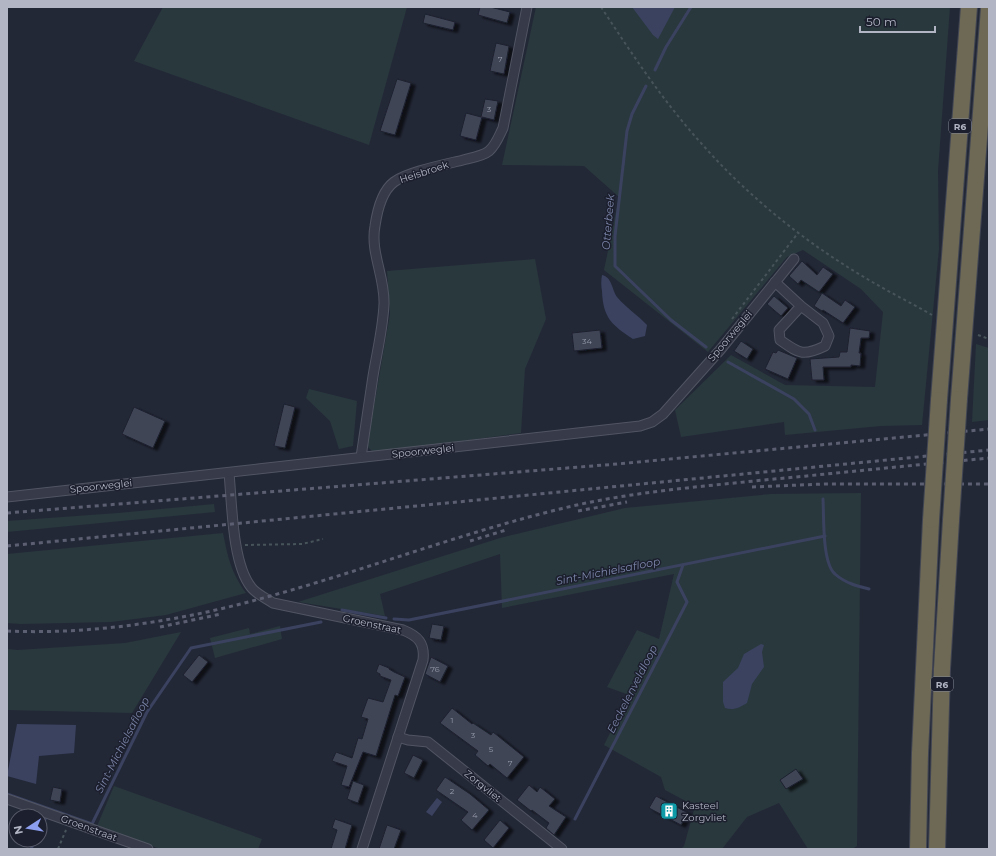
<svg xmlns="http://www.w3.org/2000/svg" width="996" height="856" font-family="Montserrat,sans-serif">
<style>
.green{fill:#29383d}
.water{fill:#3a4260}
.lines{fill:none;stroke-linecap:round;stroke-linejoin:round}
.stream{stroke:#3a4260;stroke-width:3}
.building{fill:#3f4557;stroke:#1e212f;filter:url(#shadow)}
.street-casing{stroke:#515563;stroke-width:11}
.highway-casing{stroke:#414553;stroke-width:18}
.path{stroke:#47545a;stroke-width:2;stroke-dasharray:3 3;stroke-linecap:butt}
.street{stroke:#373a48;stroke-width:9}
.highway{stroke:#6d6954;stroke-width:16}
.rail{stroke:#5b5f71;stroke-width:3;stroke-dasharray:4 4;stroke-linecap:butt}
.highway-bridge-casing{stroke:#414553;stroke-width:18;stroke-linecap:butt}
.highway-bridge{stroke:#6d6954;stroke-width:16}
.labels{text-anchor:middle;dominant-baseline:central;stroke-width:3;stroke-linejoin:round;paint-order:stroke}
.number-label{font-size:8px;fill:#9499a9}
.shield{fill:#1c1f2d;stroke:#848897;stroke-width:1}
.shield-label{font-size:9px;font-weight:bold;fill:#b1b5c4}
.street-label{font-size:10px;fill:#b1b5c4;stroke:#1c1f2d}
.poi-label{font-size:10px;fill:#b1b5c4;stroke:#1c1f2d;text-anchor:start}
.water-label{font-size:11px;font-style:italic;fill:#7c86aa;stroke:#1c1f2d}
</style>
<defs>
<filter id="shadow"><feDropShadow dx="4.5" dy="2.5" stdDeviation="1" flood-color="#0009"/></filter>
</defs>
<rect width="100%" height="100%" fill="#232837"/>
<g class="green">
<path d="M163,7H407L369,145L134,61Z"/>
<path d="M536,7H950L938,171L939,249L922,425L881,426L785,435L784,422L681,437L675,410L731,355L785,385L875,387L883,312L861,289L803,250L787,257L708,352L604,270L619,197L584,166L502,165Z"/>
<path d="M535,259L546,319L525,369L521,433L374,453L367,446L390,314L387,271Z"/>
<path d="M976,344L989,348V420L972,422Z"/>
<path d="M309,389L357,401L353,446L339,449L330,421L306,398Z"/>
<path d="M861,493L857,846L852,849H808L779,803L747,817L722,849H681L684,846L695,806L665,790L661,777L604,745L629,695L607,687L637,630L659,639L674,574L502,608L500,554L380,594L385,616L298,602L500,538L625,508L771,494Z"/>
<path d="M214,504L215,512L7,532V521L118,513Z"/>
<path d="M223,533C228,558 231,572 246,593L166,615L111,622L21,624L7,623V554Z"/>
<path d="M280,626L282,639L215,658L210,638L249,628L250,634Z"/>
<path d="M181,632L132,713L7,710V649L18,650L125,643Z"/>
<path d="M114,786L262,839L258,849H160L97,826Z"/>
</g>
<g class="water">
<path d="M632,7H675L658,39L653,35Z"/>
<path d="M602,275C612,277 612,290 617,297C626,308 638,315 647,325L645,336L633,339C612,325 603,318 602,291C601,286 601,280 602,275Z"/>
<path d="M761,644L764,645L762,652L764,667L752,684L747,703C740,707 734,711 725,708L723,702V682L738,668L744,654Z"/>
<path d="M17,724L76,725L74,753L39,756L36,784L7,776Z"/>
<path d="M437,798L442,802L432,816L426,812Z"/>
</g>
<g class="lines">
<g class="stream">
<path d="M655,70L666,47L691,7"/>
<path d="M646,86L632,114L627,131L615,236V266L671,320L706,347"/>
<path d="M728,362L794,399L809,414L815,430"/>
<path d="M823,499C824,517 822,563 835,574C845,583 857,586 869,589"/>
<path d="M342,610L386,618"/>
<path d="M394,619L409,620L825,536"/>
<path d="M7,794L92,824L147,712L191,648L321,622"/>
<path d="M575,819L687,602L677,582L683,565"/>
<path d="M40,831L47,815"/>
<path d="M31,849L35,840"/>
</g>
</g>
<g class="building">
<path d="M480,7H490L510,12L507,23L478,15Z"/>
<path d="M425,14L455,22L453,30L423,23Z"/>
<path d="M496,43L509,46L504,74L490,71Z"/>
<path d="M397,79L411,83L395,135L380,131Z"/>
<path d="M485,99L498,101L494,120L482,117L476,140L460,136L466,113L481,117Z"/>
<path d="M802,261L817,275L823,267L833,274L819,292L801,280L798,284L789,276Z"/>
<path d="M822,293L841,306L845,300L855,307L843,323L823,310L822,311L814,306Z"/>
<path d="M774,296L788,308L781,316L767,304Z"/>
<path d="M850,328L870,331L869,338H861L859,353H861L860,366L851,365V367H823L824,380H812L810,359L839,357L840,352H847Z"/>
<path d="M600,330L602,348L574,351L572,333Z"/>
<path d="M741,341L753,349L747,359L734,351Z"/>
<path d="M778,350L797,358L788,379L765,369L773,352L776,353Z"/>
<path d="M284,404L295,407L285,448L274,446Z"/>
<path d="M134,407L165,421L153,448L122,434Z"/>
<path d="M432,624L444,626L441,640L429,638Z"/>
<path d="M199,655L208,662L192,682L183,675Z"/>
<path d="M431,657L448,666L440,682L425,674Z"/>
<path d="M379,664L389,668V669L394,672L405,677L398,696L395,695L376,756L363,752L349,787L341,785L347,766L332,761L336,752L352,758L358,738L362,739L368,719L361,717L368,698L383,702L391,680L380,676V674L376,672Z"/>
<path d="M452,708L472,724L473,723L491,735L493,732L524,757L507,778L490,764L488,766L475,755L478,751L440,723Z"/>
<path d="M413,755L423,760L414,778L404,773Z"/>
<path d="M796,769L803,779L786,789L780,780Z"/>
<path d="M445,777L470,794L489,810L472,830L461,820L468,812L436,790Z"/>
<path d="M353,781L364,785L358,803L347,799Z"/>
<path d="M529,785L537,792L540,787L555,799L549,806L566,817L554,835L546,828L549,823L532,810L531,811L517,800Z"/>
<path d="M53,787L62,789L60,802L50,800Z"/>
<path d="M656,796L688,813L681,825L649,808Z"/>
<path d="M335,819L352,825L345,849H331L337,830L332,828Z"/>
<path d="M500,820L509,828L493,848L484,840Z"/>
<path d="M387,825L401,830L394,849H379Z"/>
</g>
<g class="lines">
<defs>
<g id="street">
<path d="M775,282L801,306L823,323L829,336L825,346C802,357 799,353 780,340L779,330L801,306"/>
<path d="M361,457C365,430 369,403 373,376C377,352 383,328 384,304C385,277 370,252 375,226C377,212 382,191 394,182C407,172 447,164 463,160C471,158 483,156 489,151C496,145 499,136 503,128L527,7"/>
<path d="M229,473C232,503 232,563 251,587C256,594 266,598 273,603L403,630C418,636 425,643 423,660L362,849"/>
<path d="M7,497C218,473 429,451 640,426L652,422L663,414L721,349L794,259"/>
<path d="M398,737L408,740L428,742L562,849"/>
<path d="M7,799L148,849"/>
</g>
<g id="highway">
<path d="M959,399L989,8"/>
<path d="M939,400L969,7"/>
<path d="M918,849L920,753L931,520"/>
<path d="M937,849L942,669L951,520"/>
</g>
</defs>
<use href="#street" class="street-casing"/>
<use href="#highway" class="highway-casing"/>
<g class="path">
<path d="M601,7C632,54 663,101 701,143C750,199 810,246 874,283C893,294 913,304 932,315"/>
<path d="M732,319L798,233"/>
<path d="M978,335L989,339"/>
<path d="M245,545L302,544L323,539"/>
<path d="M58,849L66,830"/>
<path d="M989,849V844"/>
</g>
<use href="#street" class="street"/>
<use href="#highway" class="highway"/>
<g class="rail">
<path d="M752,487L825,484H989"/>
<path d="M578,511L627,502"/>
<path d="M7,513L617,464L989,429"/>
<path d="M470,541L506,530"/>
<path d="M7,546L989,450"/>
<path d="M160,627L221,614"/>
<path d="M7,631C74,634 141,626 207,612C328,585 444,537 564,508C630,492 697,487 764,480C839,473 914,465 989,458"/>
</g>
<defs>
<g id="highway-bridge">
<path d="M931,520L939,400"/>
<path d="M951,520L959,399"/>
</g>
</defs>
<use href="#highway-bridge" class="highway-bridge-casing"/>
<use href="#highway-bridge" class="highway-bridge"/>
</g>
<defs>
<symbol id="building-square" viewBox="-11 -11 22 22"><rect x="-9" y="-9" width="18" height="18" rx="4" fill="#0f9aa8" stroke="#1c1f2d"/><path d="M-4-6H4V6H1V3H-1V6H-4ZM-2.5-4.3h1.7v1.8h-1.7ZM.8-4.3h1.7v1.8H.8ZM-2.5-1h1.7V.8h-1.7ZM.8-1h1.7V.8H.8Z" fill="#fff"/></symbol>
</defs>
<g fill-rule="evenodd">
<use href="#building-square" x="659" y="801" width="20" height="20"/>
</g>
<g class="labels">
<g class="number-label">
<text x="500" y="59">7</text>
<text x="489" y="109">3</text>
<text x="587" y="341">34</text>
<text x="435" y="669">76</text>
<text x="452" y="720">1</text>
<text x="473" y="735">3</text>
<text x="491" y="749">5</text>
<text x="510" y="763">7</text>
<text x="452" y="791">2</text>
<text x="475" y="815">4</text>
</g>
<g class="shield">
<rect x="949" y="119" width="22" height="14" rx="3"/>
<rect x="931" y="677" width="22" height="14" rx="3"/>
</g>
<g class="shield-label">
<text x="960" y="126">R6</text>
<text x="942" y="684">R6</text>
</g>
<g class="street-label">
<text transform="translate(424 172) rotate(-18)">Heisbroek</text>
<text transform="translate(730 336) rotate(-50)">Spoorweglei</text>
<text transform="translate(423 451) rotate(-6)">Spoorweglei</text>
<text transform="translate(101 486) rotate(-6)">Spoorweglei</text>
<text transform="translate(372 624) rotate(12)">Groenstraat</text>
<text transform="translate(483 786) rotate(39)">Zorgvliet</text>
<text transform="translate(89 828) rotate(20)">Groenstraat</text>
</g>
<g class="poi-label">
<text x="682" y="805">Kasteel<tspan x="682" dy="12">Zorgvliet</tspan></text>
</g>
<g class="water-label">
<text transform="translate(608 222) rotate(-85)">Otterbeek</text>
<text transform="translate(608 571) rotate(-11)">Sint-Michielsafloop</text>
<text transform="translate(632 689) rotate(-63)">Eeckelenveldloop</text>
<text transform="translate(122 745) rotate(-63)">Sint-Michielsafloop</text>
</g>
</g>
<rect width="996" height="856" fill="none" stroke="#b1b5c4" stroke-width="16"/>
<g transform="translate(28 828) rotate(258)"><circle r="19" fill="#1c1f2d" stroke="#585b69"/>
<path d="M0-3L7 15L0 10L-7 15Z" fill="#8c9eef"/>
<text y="-6" font-size="11" font-weight="bold" text-anchor="middle" fill="#b1b5c4">N</text>
</g>
<path d="M860 26v6h75v-6" fill="none" stroke="#b1b5c4" stroke-width="2"/>
<text x="866" y="26" font-size="12" fill="#b1b5c4" stroke="#1c1f2d" stroke-width="3" paint-order="stroke">50 m</text>
</svg>
